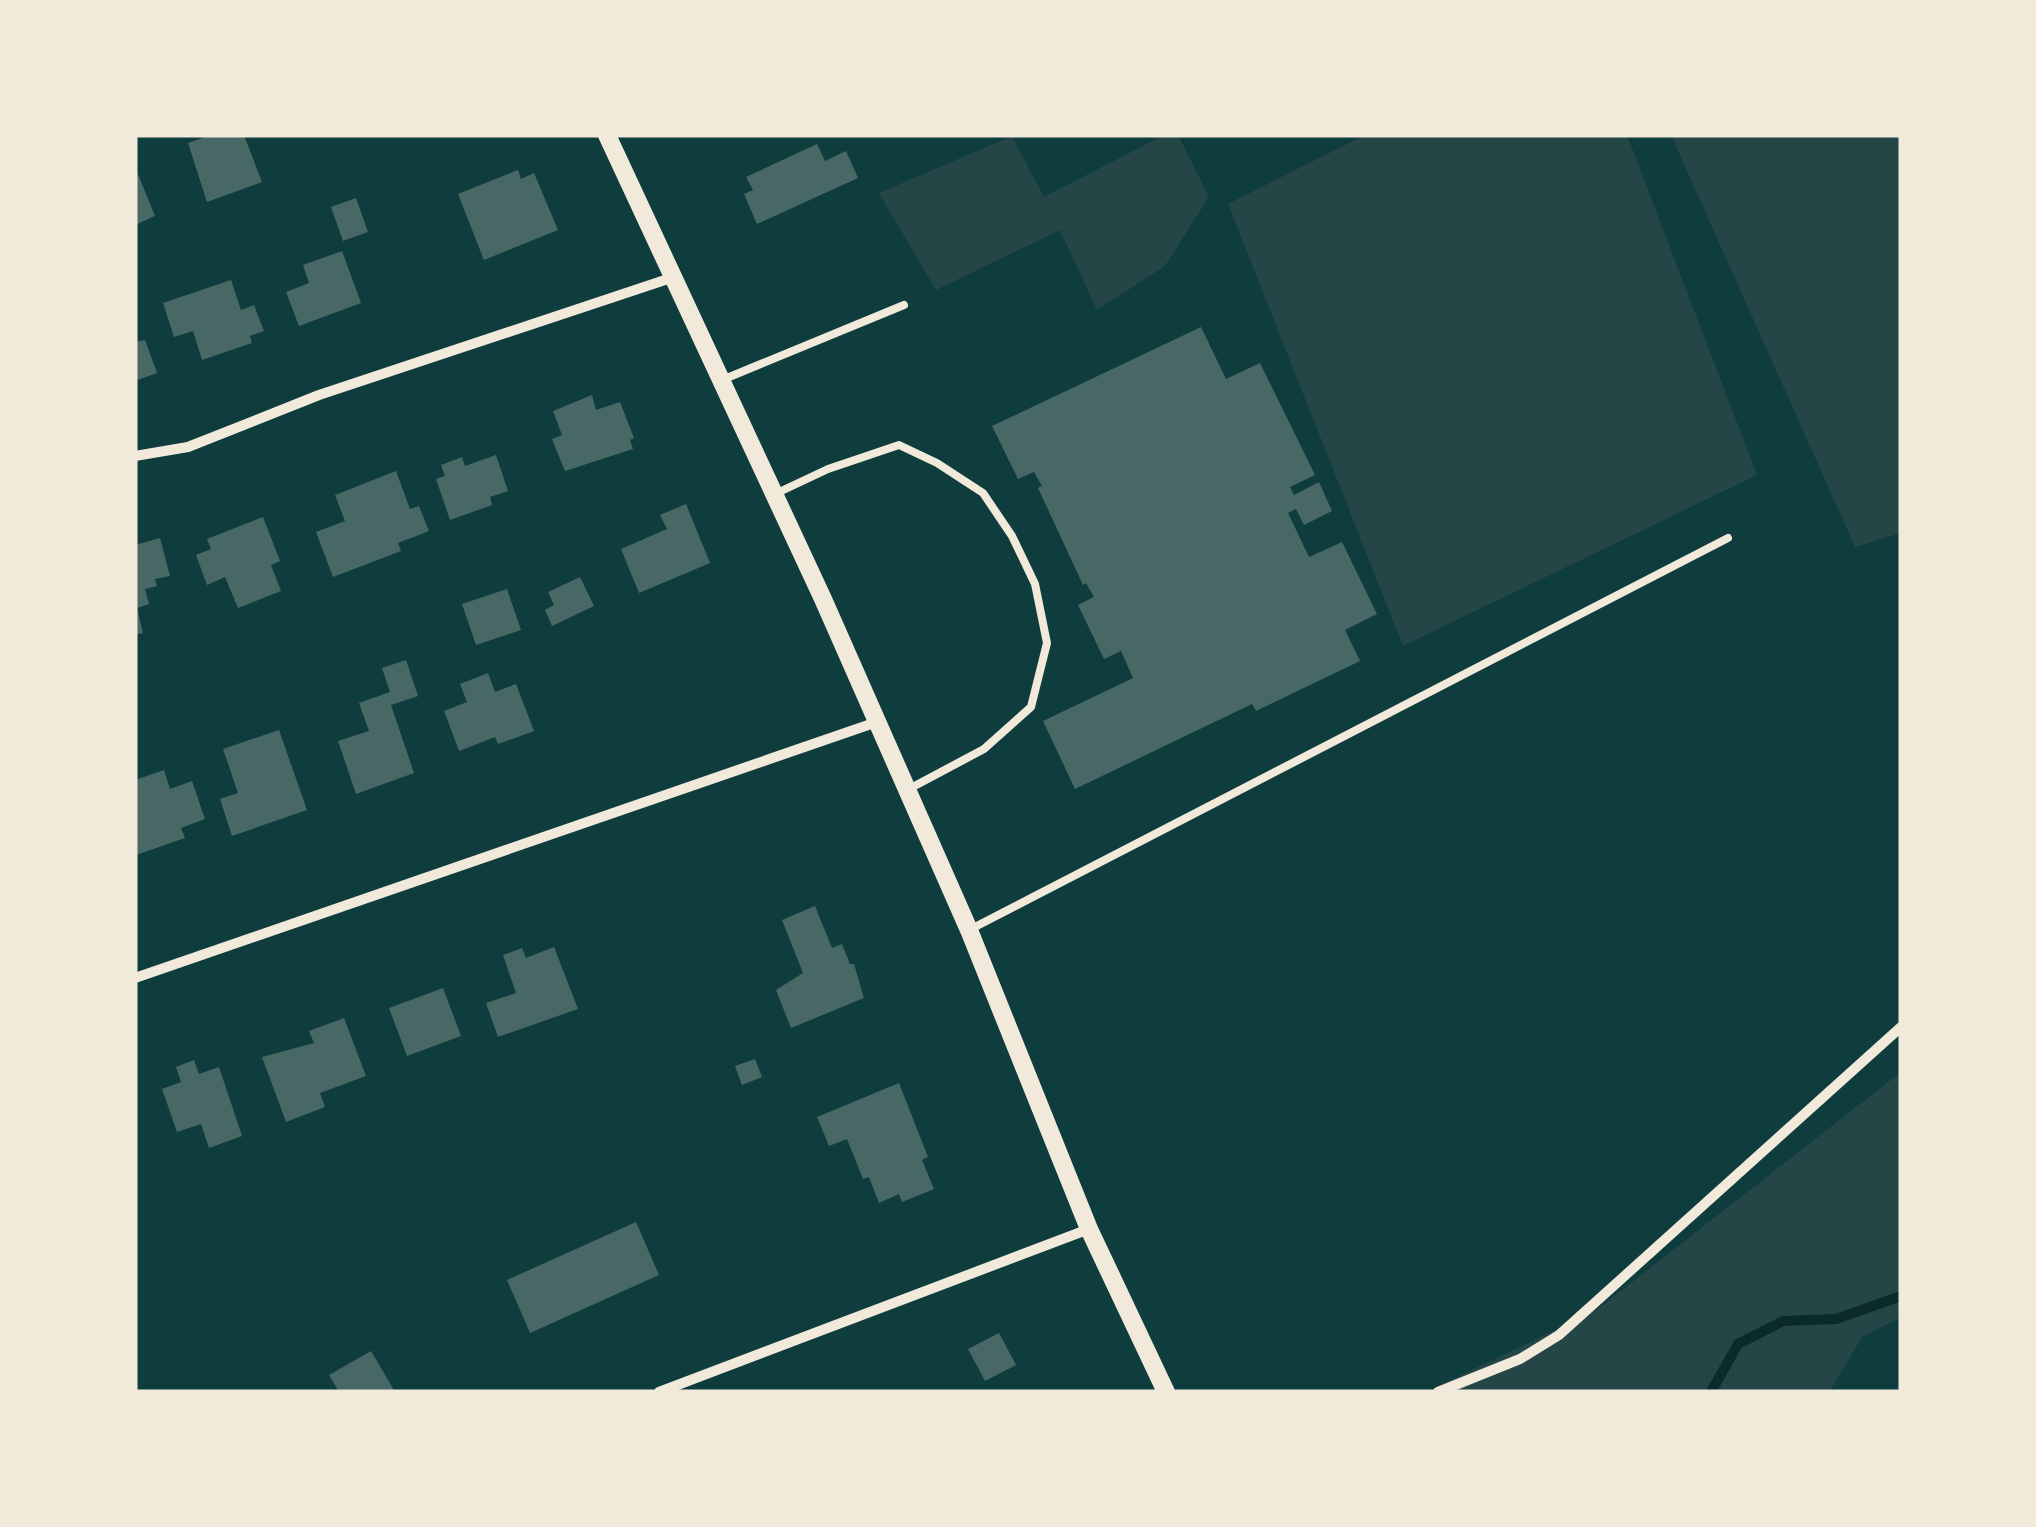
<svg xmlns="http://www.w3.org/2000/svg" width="2036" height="1527" font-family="Barlow,sans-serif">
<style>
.green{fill:#244646}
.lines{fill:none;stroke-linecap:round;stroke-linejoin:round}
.stream{stroke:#0a2a2b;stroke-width:10}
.building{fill:#486865}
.service{stroke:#f1e9da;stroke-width:8}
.minor{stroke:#f1e9da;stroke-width:10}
.tertiary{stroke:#f1e9da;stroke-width:18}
</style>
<rect width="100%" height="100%" fill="#0f3d3e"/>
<g class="green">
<path d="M1164,135H1178L1209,197L1165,266L1097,310L1060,230L936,290L879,193L1012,136L1044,197Z"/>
<path d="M1365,135H1627L1757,475L1403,646L1228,204Z"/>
<path d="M1671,135H1901V533L1855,547Z"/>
<path d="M1901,1072V1317L1862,1337L1829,1392H1426L1595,1311Z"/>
</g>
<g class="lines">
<path class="stream" d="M1711,1392L1738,1344L1783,1321L1836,1319L1901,1296"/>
</g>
<g class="building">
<path d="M211,135H244L262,182L207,202L188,143Z"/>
<path d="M817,144L825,161L846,151L858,178L757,224L744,194L753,190L746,177Z"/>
<path d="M135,167L155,216L135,225Z"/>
<path d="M518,170L521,179L534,173L558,230L484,260L458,194Z"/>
<path d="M356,198L368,232L343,241L331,207Z"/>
<path d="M342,251L361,303L299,326L286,292L309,283L303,265Z"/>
<path d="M231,280L241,310L254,305L264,331L250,336L252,343L202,360L193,331L174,337L163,303Z"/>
<path d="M1201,327L1226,379L1260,363L1315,475L1290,487L1294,495L1319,482L1332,511L1304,525L1296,509L1288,513L1309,557L1342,542L1377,614L1345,630L1360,661L1256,711L1252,704L1075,789L1043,721L1133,678L1121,651L1104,659L1078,605L1094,597L1086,583L1083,585L1038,488L1042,486L1034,472L1018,479L992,426Z"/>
<path d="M145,340L157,373L135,381V342Z"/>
<path d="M592,395L596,410L620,402L634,438L630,440L633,449L565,471L552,439L562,435L553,411Z"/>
<path d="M496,455L508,491L490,497L492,505L450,520L436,479L445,476L441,465L462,457L465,466Z"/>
<path d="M396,471L410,509L419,506L429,531L398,543L401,551L333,577L316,532L345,521L335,495Z"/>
<path d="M686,504L710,563L639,593L621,549L667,529L660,515Z"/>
<path d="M263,517L280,561L271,565L281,591L238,608L225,577L207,585L196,555L211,549L207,539Z"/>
<path d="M160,538L170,576L155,579L157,586L145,589L149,604L137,608L143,633L135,635V545Z"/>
<path d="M580,577L594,606L552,626L545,610L554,605L548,592Z"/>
<path d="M507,589L521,630L476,645L462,604Z"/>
<path d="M406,660L418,696L391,705L414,773L356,794L338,741L369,731L359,703L390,692L382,668Z"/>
<path d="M488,673L495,692L516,684L534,731L498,744L495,737L459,751L444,711L467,702L460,684Z"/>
<path d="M279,730L307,810L232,836L220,799L238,793L223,749Z"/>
<path d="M164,770L170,789L192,781L205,819L181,828L185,838L136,855L135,780Z"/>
<path d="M815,906L832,948L842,944L850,964H854L864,998L791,1028L776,990L803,973L782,920Z"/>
<path d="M554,947L578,1009L498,1037L486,1003L516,993L503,955L522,948L526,958Z"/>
<path d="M443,988L461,1036L407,1056L389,1008Z"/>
<path d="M344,1018L366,1076L320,1093L325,1107L286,1122L262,1057L314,1043L309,1031Z"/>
<path d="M755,1059L762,1077L742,1085L735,1066Z"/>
<path d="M194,1060L199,1074L219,1067L242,1136L209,1148L201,1124L177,1132L162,1089L181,1082L176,1067Z"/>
<path d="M899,1083L928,1157L922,1160L934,1189L902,1202L899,1194L879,1203L869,1177L863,1179L847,1139L829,1146L817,1117Z"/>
<path d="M636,1222L659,1275L530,1333L507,1280Z"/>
<path d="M999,1333L1016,1365L985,1381L968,1349Z"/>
<path d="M371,1351L395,1392H339L329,1375Z"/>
</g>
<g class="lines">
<g class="service">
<path d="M722,380L904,305"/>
<path d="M777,493L828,469L899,445L937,463L983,493L1012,536L1035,584L1047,643L1031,707L984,749L907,790"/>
<path d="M969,930L1728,538"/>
</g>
<g class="minor">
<path d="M135,456L188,447L319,395L674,277"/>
<path d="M135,978L874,723"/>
<path d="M659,1392L1089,1229"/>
<path d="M1438,1392L1520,1359L1559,1335L1901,1027"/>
</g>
<path class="tertiary" d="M607,135L823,599L969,930L1089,1229L1166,1392"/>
</g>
<rect width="2036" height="1527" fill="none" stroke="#f1e9da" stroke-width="275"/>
</svg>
